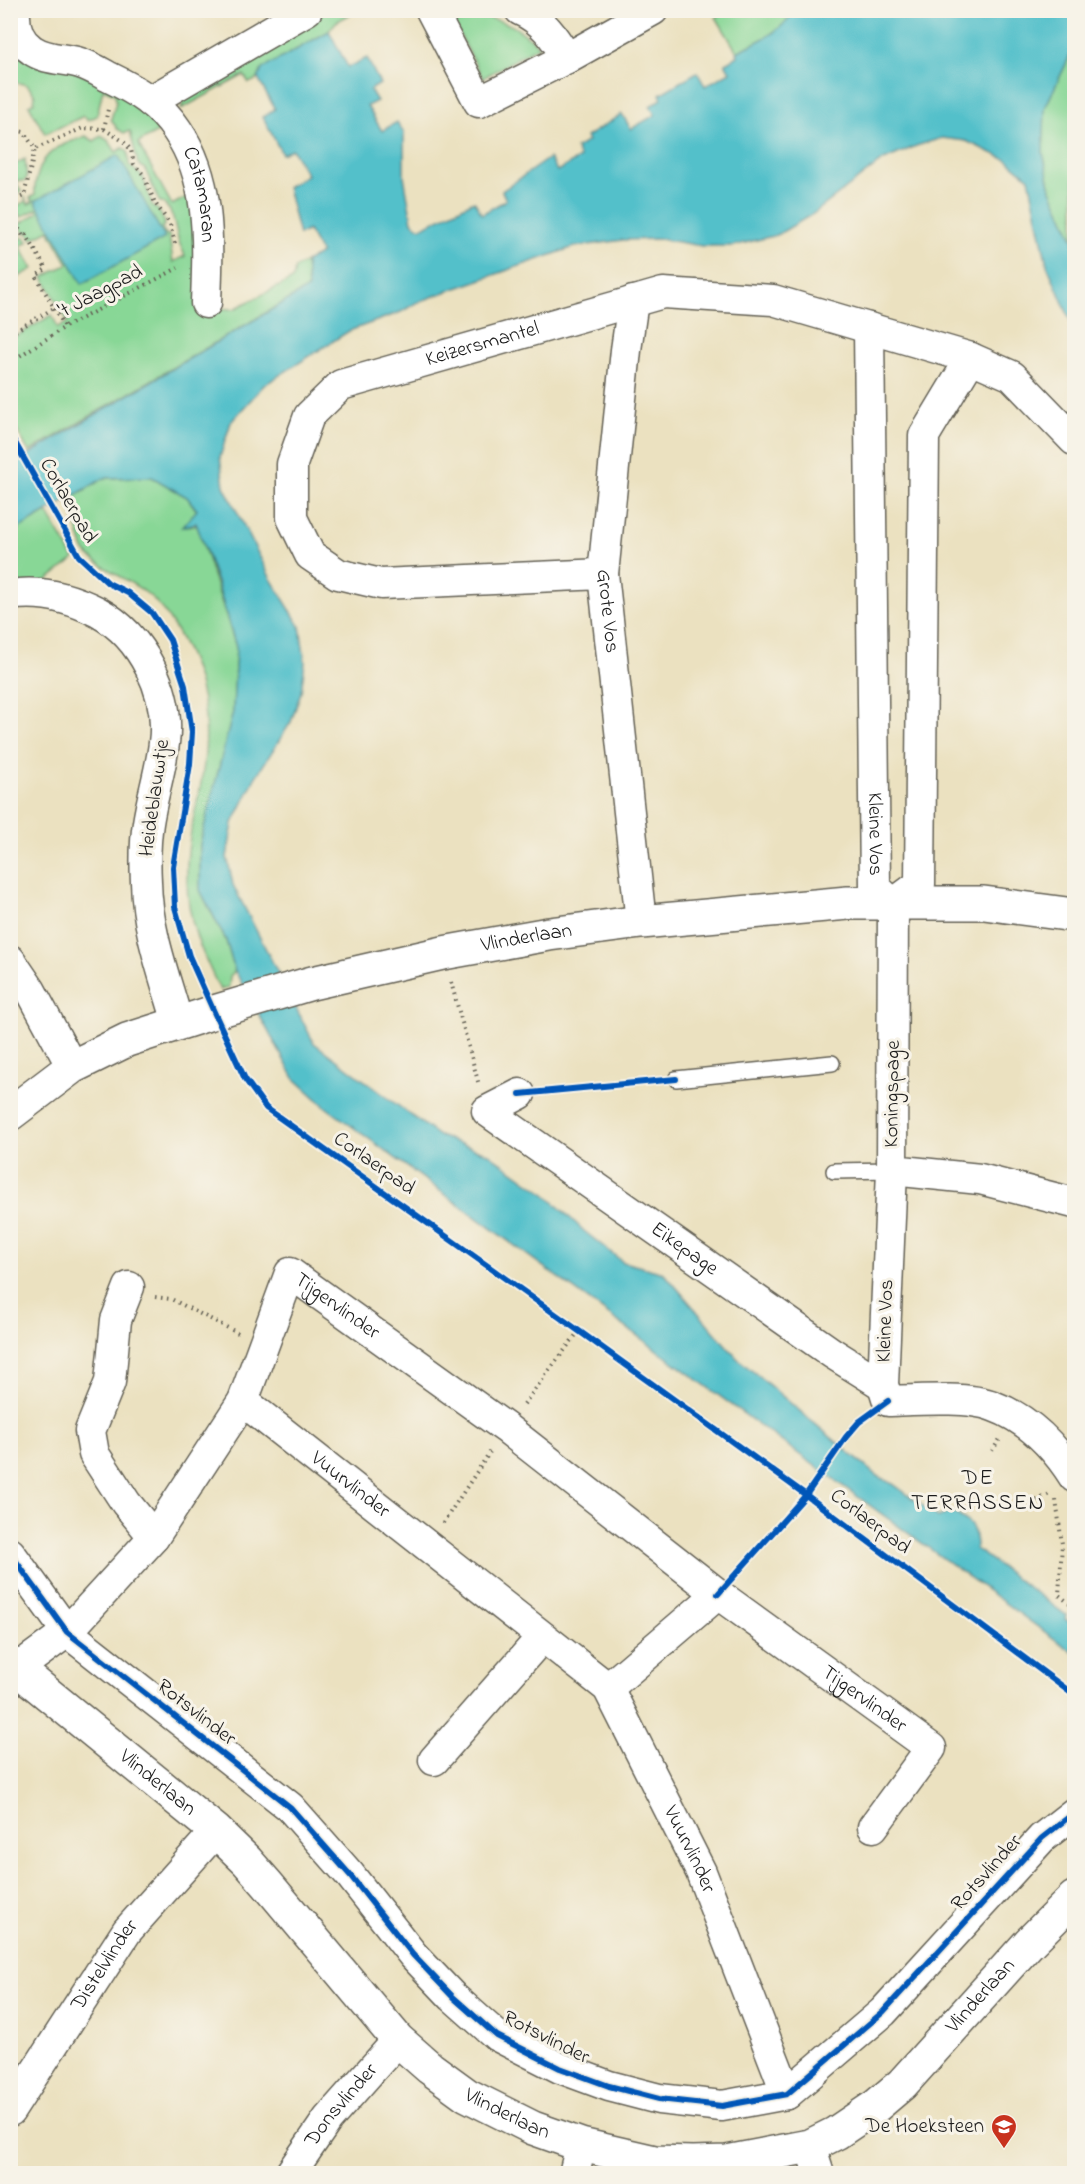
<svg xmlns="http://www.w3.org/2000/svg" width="1085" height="2184" font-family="'Indie Flower',sans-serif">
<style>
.green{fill:#88d796;stroke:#527a59;stroke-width:1.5}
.water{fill:#52c0ca;stroke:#376e73;stroke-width:1.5}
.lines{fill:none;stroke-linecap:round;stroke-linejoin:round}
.lane-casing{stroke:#646155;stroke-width:18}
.street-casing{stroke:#646155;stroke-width:33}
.secondary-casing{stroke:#646155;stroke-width:36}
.path{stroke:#646155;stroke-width:4;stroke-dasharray:1.5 4.5;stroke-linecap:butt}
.lane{stroke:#fff;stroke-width:15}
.street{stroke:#fff;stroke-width:30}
.secondary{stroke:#fff;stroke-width:33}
.cycleway-casing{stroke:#f7f3e8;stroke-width:10}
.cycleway{stroke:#0057b8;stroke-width:6}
.labels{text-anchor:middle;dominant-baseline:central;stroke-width:6;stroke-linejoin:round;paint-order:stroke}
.street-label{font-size:21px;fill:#1c1c1c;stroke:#f7f3e8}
.poi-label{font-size:21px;fill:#1c1c1c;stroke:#f7f3e8;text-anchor:end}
.neighbourhood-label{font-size:22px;letter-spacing:1.5px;fill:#1c1c1c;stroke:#f7f3e8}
</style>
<rect width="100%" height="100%" fill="#f7f3e8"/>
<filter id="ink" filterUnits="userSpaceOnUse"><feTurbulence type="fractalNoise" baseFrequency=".0167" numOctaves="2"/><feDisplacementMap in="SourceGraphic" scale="12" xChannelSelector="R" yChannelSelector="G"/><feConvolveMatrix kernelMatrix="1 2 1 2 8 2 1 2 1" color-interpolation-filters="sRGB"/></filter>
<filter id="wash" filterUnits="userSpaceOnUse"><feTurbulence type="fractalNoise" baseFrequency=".008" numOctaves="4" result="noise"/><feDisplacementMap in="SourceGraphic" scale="24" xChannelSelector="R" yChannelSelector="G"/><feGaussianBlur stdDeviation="1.35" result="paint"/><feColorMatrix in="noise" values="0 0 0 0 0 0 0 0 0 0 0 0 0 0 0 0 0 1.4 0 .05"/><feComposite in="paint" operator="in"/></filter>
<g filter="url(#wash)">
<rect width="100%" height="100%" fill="#ebe1c0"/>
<g class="green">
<path d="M326,11H356L336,22L329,31L262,69L258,79L249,83L244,75L181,109L186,92Z"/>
<path d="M727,11H794C782,32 758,41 737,52L716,17Z"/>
<path d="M480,17C507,20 519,28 539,46L483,78L454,24L465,19Z"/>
<path d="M10,45L110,85L163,129L138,143L172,205L192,194L211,308L234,309L293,279L295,268L306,262L308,288L29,452L11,419V339L52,315L58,328L68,322L43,277L68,264L49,230L32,239L27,232L24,233L19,224L38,213L37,209L21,217L15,207L26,201L24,196L28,204L33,202L30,198L35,195C34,187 36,179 39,171C46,148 65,144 86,136L94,141L101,136L109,141L116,152L123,148L128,152L129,165L143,177L152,205L159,211L165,223L162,228L165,234L169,235L173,262L185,256C183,250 179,244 178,238C174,224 174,208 159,201L145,169L138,164L130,131L124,133L117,129L111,119L116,102L115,94L103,89L97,116L88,120L84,116L45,134L29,105L34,102L35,95L27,85L11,81Z"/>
<path d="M1074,47V241L1051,190L1043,153L1045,108Z"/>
<path d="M25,159L27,178L24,181H15L21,191L11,197V162L13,165Z"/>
<path d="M11,231L12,233L17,231L21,239L25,237L28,242L20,246L33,269L11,281Z"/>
<path d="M152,477L187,497L197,511L183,526L197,525L236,647L233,712L200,844V890L226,941L235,971L230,976L229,987L220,990C201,951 187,922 187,878C186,849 193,821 199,793C208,752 209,707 194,667C185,644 166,607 145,592C132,582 94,564 85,551C80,543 73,510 70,499L104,478Z"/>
<path d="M47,512L74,559L42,584L11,587L10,533Z"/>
</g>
<g class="water">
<path d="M794,11H1074V47L1045,108L1043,153L1051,190L1074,241V329L1047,265L1029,178L1007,160L966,141L942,138L916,146L882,161L813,214L777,235L733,246H702L660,239L623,240L574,247L445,292L416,303L401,312L349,331L264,385L231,422L220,457L224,486L271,579L300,626L305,662L301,692L291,722L255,778L233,823L227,857L233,885L314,1043L439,1136L489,1154L545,1194L584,1231L623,1262L664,1273L737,1358L877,1476L893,1484L938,1517L952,1512C972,1522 976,1528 976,1549L1066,1615L1065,1619L1074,1624V1653L800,1455L327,1108L294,1078L235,971L226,940L200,890V844L233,712L236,647L217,582L196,523L182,527L197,510L187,497L152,477L104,478L11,533V465L308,288L306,262L321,253L308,230L299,235L287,187L307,175L292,149L282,154L263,117L275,109L258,79L262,69L329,31L348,67L367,58L380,84L370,90L377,101L367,106L382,131L397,122L404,133V176L412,222L421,228L474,201L482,214L506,200L502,191L549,158L557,171L580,158L576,148L588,141L586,137L622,114L631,129L655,115L650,106L662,99L660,94L697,72L705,86L730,72L725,63L738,56L737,52C758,41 782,32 794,11Z"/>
<path d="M118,155L165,238L82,284L35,201Z"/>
</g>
</g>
<g filter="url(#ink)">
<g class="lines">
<defs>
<g id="lane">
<path d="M676,1079L832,1063"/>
<path d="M834,1171L892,1170"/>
</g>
<g id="street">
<path id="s1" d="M15,10C14,26 18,41 32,50C46,60 64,58 80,63C90,66 100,72 109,77C136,90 160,104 177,130C212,181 208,244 206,303"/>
<path d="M431,10L479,102L567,58L653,10"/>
<path d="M520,10C543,20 554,37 567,58"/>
<path d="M150,101L307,10"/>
<path id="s2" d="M633,301L626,350L603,574L641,922"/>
<path id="s3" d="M869,328L875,887L893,904"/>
<path id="s4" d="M603,574L381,584L338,574L310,555L292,518V464L309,416L341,385L663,293L773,300L971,358L1012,376L1074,440"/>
<path d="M10,595C41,590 71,598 98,612C142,636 171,693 164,743C161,770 152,796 148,823C145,842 145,862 146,882C147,931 165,977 178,1023"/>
<path d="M893,904L920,884L924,436L971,358"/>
<path d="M893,904L892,1170L980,1179L1074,1203"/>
<path d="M10,960L31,991L72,1067"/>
<path id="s5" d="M520,1094L487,1111L832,1353L883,1385"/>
<path d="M892,1170L883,1385L888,1401C916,1400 969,1396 993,1406C1029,1419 1055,1447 1074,1477"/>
<path d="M129,1287L116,1320L110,1382L90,1431L94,1454L126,1503L154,1537"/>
<path id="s6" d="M243,1401L608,1688L701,1872L787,2094"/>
<path d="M10,1553L67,1632L290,1807L350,1875L413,1955L453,1997L497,2036L560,2068L609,2086L659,2099L722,2106L787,2094L883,2012L1042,1838L1074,1813"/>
<path id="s7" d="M718,1594L931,1748L873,1827"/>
<path id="s8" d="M10,1674L67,1632L154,1537L243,1401L290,1273L506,1428L718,1594L608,1688"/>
<path d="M434,1760L542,1637"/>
<path id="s9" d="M10,2111L127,1931L216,1831"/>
<path d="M810,2146L819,2174"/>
<path id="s10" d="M290,2174L328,2119L398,2040"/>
<path d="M574,2174L581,2145"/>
</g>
<g id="secondary">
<path id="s11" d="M10,1114L72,1067L127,1040L214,1012L312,983L443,953L549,934L641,922L848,903H984L1074,915"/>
<path id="s12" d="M10,1663L216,1831L247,1861L268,1885L398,2040L430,2068L467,2095L533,2128L581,2145L655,2162L693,2163L727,2162L810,2146L836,2133L876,2106L902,2084L1029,1943L1074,1898"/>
</g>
</defs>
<use href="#lane" class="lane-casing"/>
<use href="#street" class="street-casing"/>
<use href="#secondary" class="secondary-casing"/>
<g class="path">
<path d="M10,129L24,132L35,149L83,128L104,129L108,109"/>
<path d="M104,129L123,141L131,150L134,164L143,174L155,203L170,224L176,247"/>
<path d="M10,202L24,196L35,149"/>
<path d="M10,213L23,236L26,234L46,269L36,276L65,327"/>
<path d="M10,334L54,308"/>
<path d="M10,362L65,327L178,268"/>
<path d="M451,982L479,1085"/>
<path d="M155,1297L171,1299L238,1333"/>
<path d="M524,1404L579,1331"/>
<path d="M992,1451L1000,1439"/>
<path d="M1036,1500L1052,1493"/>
<path d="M1056,1500L1062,1544L1059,1595L1074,1607"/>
<path d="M443,1523L490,1452"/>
</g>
<use href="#lane" class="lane"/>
<use href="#street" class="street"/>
<use href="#secondary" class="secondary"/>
<defs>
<g id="cycleway">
<path d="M10,434L79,556L108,583L128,593L152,613L170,640L185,686L192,732L190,764L173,867L175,907L189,956L214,1012L245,1079L266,1108L579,1331L806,1495L1074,1695"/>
<path d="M520,1094L676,1079"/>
<path d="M10,1553L67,1632L290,1807L350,1875L413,1955L453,1997L497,2036L560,2068L609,2086L659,2099L722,2106L787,2094L883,2012L1042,1838L1074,1813"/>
<path d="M718,1594L806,1495L846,1437L859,1422L888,1401"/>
</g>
</defs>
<use href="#cycleway" class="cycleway-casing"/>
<use href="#cycleway" class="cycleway"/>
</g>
</g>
<defs>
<symbol id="school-pin" viewBox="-11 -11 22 30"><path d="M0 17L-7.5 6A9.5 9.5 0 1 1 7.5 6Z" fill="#c8321e" stroke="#f7f3e8"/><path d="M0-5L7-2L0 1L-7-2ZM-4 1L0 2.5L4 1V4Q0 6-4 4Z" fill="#fff"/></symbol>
</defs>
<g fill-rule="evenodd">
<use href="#school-pin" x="989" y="2112" width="30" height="40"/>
</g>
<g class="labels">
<g class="street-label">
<text stroke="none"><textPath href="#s1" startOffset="285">Catamaran</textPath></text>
<text transform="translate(101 292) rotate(-28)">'t Jaagpad</text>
<text stroke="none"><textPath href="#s4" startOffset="638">Keizersmantel</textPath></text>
<text transform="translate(68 501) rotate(60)">Corlaerpad</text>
<text stroke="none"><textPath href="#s2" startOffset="312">Grote Vos</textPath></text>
<text transform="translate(155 798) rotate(-82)">Heideblauwtje</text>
<text stroke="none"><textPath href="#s3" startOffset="506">Kleine Vos</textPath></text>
<text stroke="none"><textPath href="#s11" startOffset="552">Vlinderlaan</textPath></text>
<text transform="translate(893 1094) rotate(-89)">Koningspage</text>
<text transform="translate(374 1164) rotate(35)">Corlaerpad</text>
<text stroke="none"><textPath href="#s5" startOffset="278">Eikepage</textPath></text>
<text stroke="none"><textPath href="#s8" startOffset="556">Tijgervlinder</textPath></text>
<text transform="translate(886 1321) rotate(-88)">Kleine Vos</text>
<text stroke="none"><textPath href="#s6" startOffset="136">Vuurvlinder</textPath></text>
<text transform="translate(870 1522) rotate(37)">Corlaerpad</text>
<text stroke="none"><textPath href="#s7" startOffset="180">Tijgervlinder</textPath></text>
<text transform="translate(196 1713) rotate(38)">Rotsvlinder</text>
<text stroke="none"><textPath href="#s12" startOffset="190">Vlinderlaan</textPath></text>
<text stroke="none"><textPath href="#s6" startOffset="645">Vuurvlinder</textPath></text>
<text transform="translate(987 1873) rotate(-48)">Rotsvlinder</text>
<text stroke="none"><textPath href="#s9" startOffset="174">Distelvlinder</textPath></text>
<text stroke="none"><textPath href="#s12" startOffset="1218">Vlinderlaan</textPath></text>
<text transform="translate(546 2038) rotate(27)">Rotsvlinder</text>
<text stroke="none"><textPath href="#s10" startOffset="86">Donsvlinder</textPath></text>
<text stroke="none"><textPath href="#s12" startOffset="676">Vlinderlaan</textPath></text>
</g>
<g class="poi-label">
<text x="984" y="2127">De Hoeksteen</text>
</g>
<g class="neighbourhood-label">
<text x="978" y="1479">DE<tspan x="978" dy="25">TERRASSEN</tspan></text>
</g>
</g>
<rect width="1085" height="2184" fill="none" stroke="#f7f3e8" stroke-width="36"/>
</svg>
